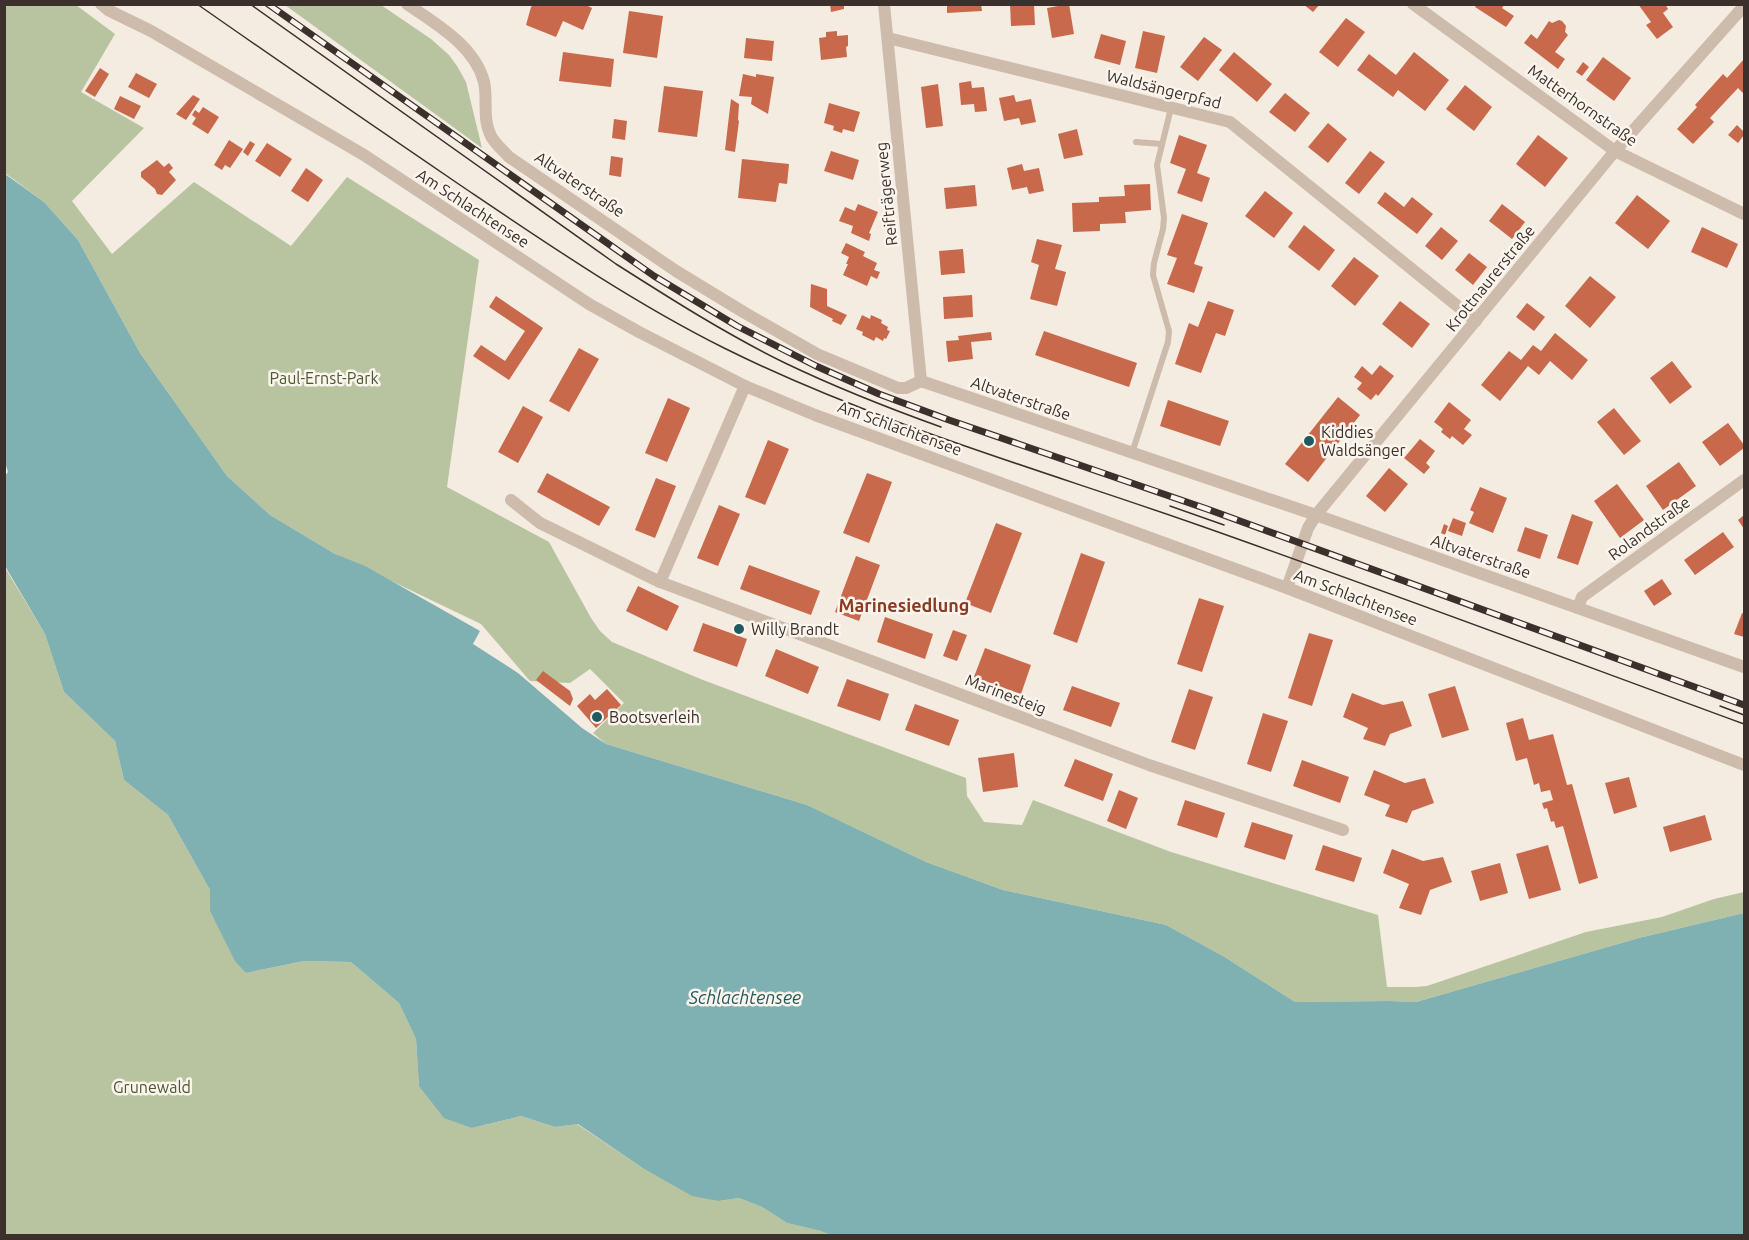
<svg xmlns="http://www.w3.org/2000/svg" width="1749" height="1240" font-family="Ubuntu,sans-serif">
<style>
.green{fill:#b8c4a0}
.water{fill:#7fb0b2}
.building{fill:#c8694b}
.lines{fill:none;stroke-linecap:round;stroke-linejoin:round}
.lane{stroke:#cdbbac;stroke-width:6}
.street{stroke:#cdbbac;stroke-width:12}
.tram{stroke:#3b302b;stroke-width:1.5}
.rail-casing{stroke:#3b302b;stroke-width:7}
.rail{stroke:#fbf5ee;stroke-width:4.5;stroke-dasharray:14;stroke-linecap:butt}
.poi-dot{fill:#1f5a5e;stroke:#fbf5ee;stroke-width:2}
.labels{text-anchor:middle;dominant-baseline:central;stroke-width:5;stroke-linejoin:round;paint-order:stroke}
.street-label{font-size:16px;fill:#3b302b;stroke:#fbf5ee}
.park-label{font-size:16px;fill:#4a5a2e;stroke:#fbf5ee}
.poi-label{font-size:16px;fill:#3b302b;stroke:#fbf5ee;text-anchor:start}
.neighbourhood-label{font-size:18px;font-weight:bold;fill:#8c3b22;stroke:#fbf5ee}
.water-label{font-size:18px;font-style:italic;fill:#1f5a5e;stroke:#fbf5ee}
</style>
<rect width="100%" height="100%" fill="#f4ebe1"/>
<g class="green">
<path d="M4,5H76L115,34L81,92L144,128L72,201L112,254L194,182L291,246L347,177L479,260L447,487L549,542L591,618L600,631L612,642L703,680L966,778L967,796L984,822L1022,825L1033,800L1171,852L1378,915L1387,987H1415L1427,986L1586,932L1662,917L1714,899L1744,892V913L1639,938L1416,1002L1388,1001L1295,1002L1223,956L1166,925L1003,890L926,862L807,805L606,744L593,733L624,703L590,669L570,683L530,681L481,624L335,554L270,515L227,476L140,353L78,240L44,202L5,173Z"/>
<path d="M285,5H381L431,39L449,55L457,66L466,82L482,148Z"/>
<path d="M4,566L45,634L64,692L115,741L124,780L168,815L210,890V911L246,973L304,961L351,962L399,1003L416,1039L419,1086L472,1128L521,1116L555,1127L577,1124L641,1167L719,1201L739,1198L762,1207L787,1223L822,1231L831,1235H5Z"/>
</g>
<path class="water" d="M5,174L44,202L78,240L140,353L227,476L270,515L335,554L365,566L480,631L473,644L518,673L582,728L606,744L807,805L926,862L1003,890L1166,925L1223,956L1295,1002L1388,1001L1416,1002L1639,938L1744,913V1235H831L821,1231L787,1223L762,1207L739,1198L719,1201L692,1196L641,1167L578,1124L555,1127L521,1116L472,1128L444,1118L419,1086L416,1039L399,1003L351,962L304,961L246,973L235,961L210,911V890L168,815L124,780L115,741L64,692L45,634L5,566L4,477L8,472L4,459Z"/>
<g class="building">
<path d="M534,4H584L592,8L583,30L563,21L556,37L526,25L531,7Z"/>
<path d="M830,4H844V9L831,12Z"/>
<path d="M947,4H981L982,11L947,13Z"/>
<path d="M1010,4H1034L1035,25L1011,26Z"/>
<path d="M1069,4L1074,34L1052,38L1047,8Z"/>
<path d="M1303,4H1320L1313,12Z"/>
<path d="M1477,4H1505L1502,8L1514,16L1506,27L1475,7Z"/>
<path d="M1638,4H1665L1668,9L1663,13L1673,27L1657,39L1646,25L1651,22Z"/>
<path d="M629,11L663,16L657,58L623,53Z"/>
<path d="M1346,18L1365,32L1338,67L1319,52Z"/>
<path d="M1559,20L1562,21L1566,26L1565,32L1568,35L1555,52L1565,59L1558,69L1524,43L1531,34L1537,39L1549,21L1552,23Z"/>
<path d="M837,31V36L848,35V46L846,47L847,57L821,60L819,38L826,37V32Z"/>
<path d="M1143,31L1165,36L1157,73L1135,68Z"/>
<path d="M1101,34L1126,41L1120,65L1094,58Z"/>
<path d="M1204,37L1222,50L1198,81L1180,67Z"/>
<path d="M746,38L774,41L772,61L744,58Z"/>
<path d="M563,52L614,59L611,87L559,81Z"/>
<path d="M1234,52L1272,84L1257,102L1219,70Z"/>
<path d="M1414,52L1449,80L1425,111L1398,90L1393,97L1357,70L1369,54L1396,75Z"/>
<path d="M1603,57L1631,78L1614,101L1586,80Z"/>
<path d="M1744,59V94L1738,88L1710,118L1714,122L1693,144L1677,129L1697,107L1695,105L1723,74L1727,78Z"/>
<path d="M1583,62L1589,67L1582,76L1576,72Z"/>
<path d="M100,68L109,74L95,97L85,91Z"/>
<path d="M136,73L157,84L149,98L128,87Z"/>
<path d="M743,74L756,77V74L774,77L768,114L751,104L752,97L739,96Z"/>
<path d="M971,81L972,88L984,87L987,111L975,112L974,104L961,105L959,83Z"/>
<path d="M938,84L943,126L926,128L921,87Z"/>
<path d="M1465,85L1492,107L1474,131L1446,109Z"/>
<path d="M664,86L703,91L697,137L658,132Z"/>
<path d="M1285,93L1310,113L1295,132L1269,112Z"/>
<path d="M193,95L200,99L186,120L176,114Z"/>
<path d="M1014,95L1016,102L1031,99L1036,122L1021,125L1019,118L1004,121L999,98Z"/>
<path d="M120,96L141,106L134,119L114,109Z"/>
<path d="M731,99L739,104L738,120L739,121L735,152L725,150Z"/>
<path d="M829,103L860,112L854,132L843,129L842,133L833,130L834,126L824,123Z"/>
<path d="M203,107L219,117L208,134L192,124L196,118L192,115L195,110L199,113Z"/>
<path d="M614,119L627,121L625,140L612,138Z"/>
<path d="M1328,123L1347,139L1328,163L1308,147Z"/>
<path d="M1737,125L1744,132V135L1738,143L1728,135Z"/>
<path d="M1077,129L1083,155L1064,159L1058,134Z"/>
<path d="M1179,135L1207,145L1197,173L1210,178L1202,202L1177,193L1186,169L1170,163Z"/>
<path d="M1538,135L1568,158L1545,187L1516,164Z"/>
<path d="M229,140L243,149L230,168L225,165L222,170L214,165Z"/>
<path d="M250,141L255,144L248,156L243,152Z"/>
<path d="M267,143L292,159L280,177L255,161Z"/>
<path d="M831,151L859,160L853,180L824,171Z"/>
<path d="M1370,151L1385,162L1359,194L1345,183Z"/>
<path d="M611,156L623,158L621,177L609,175Z"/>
<path d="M742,159L789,164L787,184L779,183L776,202L738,198Z"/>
<path d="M157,160L164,167L169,163L173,168L169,172L176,180L162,195L157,194L155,189L141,177V172Z"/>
<path d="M1022,164L1024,171L1039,168L1044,191L1029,194L1027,187L1012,190L1007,168Z"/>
<path d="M306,168L323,180L308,202L291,191Z"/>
<path d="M1150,184L1151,210L1125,212L1126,223L1100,224V231L1073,232L1072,203L1099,202V197L1125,196L1124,185Z"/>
<path d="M975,185L977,206L946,209L944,188Z"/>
<path d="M1265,191L1293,213L1274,238L1245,216Z"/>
<path d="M1385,192L1404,207L1412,197L1433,214L1417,234L1377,203Z"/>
<path d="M1637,195L1670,221L1648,249L1615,223Z"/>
<path d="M858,204L878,212L869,233L871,234L869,241L851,233L853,226L839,221L845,207L855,211Z"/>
<path d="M1502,204L1525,222L1512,239L1489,221Z"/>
<path d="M1182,214L1208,223L1194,264L1203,267L1194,293L1167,284L1177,258L1167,255Z"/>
<path d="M1304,225L1335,250L1319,271L1288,247Z"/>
<path d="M1441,227L1458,241L1442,260L1425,246Z"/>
<path d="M1702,227L1738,244L1727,268L1691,252Z"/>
<path d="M1037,239L1062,245L1055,269L1066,272L1057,306L1030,299L1039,265L1031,262Z"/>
<path d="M846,243L865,252L863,256L877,263L874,270L880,272L877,279L871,276L867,286L843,275L848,264H846L849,257L841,253Z"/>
<path d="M963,249L965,273L941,275L939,251Z"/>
<path d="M1469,253L1487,267L1473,285L1455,270Z"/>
<path d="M1354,257L1379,276L1355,306L1331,286Z"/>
<path d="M1590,276L1616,297L1590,328L1565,306Z"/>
<path d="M811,284L827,289V306L847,315L841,325L832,321L833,319L810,307Z"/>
<path d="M972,295L973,317L944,319L943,297Z"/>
<path d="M496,296L543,328L509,380L473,356L481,345L505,361L525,331L489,307Z"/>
<path d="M1208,301L1234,310L1225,336L1216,333L1201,373L1175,364L1189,323L1198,327Z"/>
<path d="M1400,301L1430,324L1412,348L1382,324Z"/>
<path d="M1527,303L1545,317L1534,331L1516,317Z"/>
<path d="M862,315L870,319L871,315L882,320L881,323L888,327L887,330L890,331L886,339L884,338L883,341L876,337L874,341L862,335L863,332L856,329Z"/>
<path d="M1044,331L1137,363L1129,387L1035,355Z"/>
<path d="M991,332L992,340L971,342L973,359L948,362L946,341L959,340L958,336Z"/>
<path d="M1555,333L1588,360L1572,380L1550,361L1539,375L1528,366L1500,401L1481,385L1509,351L1521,360L1533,345L1541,351Z"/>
<path d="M579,348L599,359L569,412L549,401Z"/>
<path d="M1672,361L1692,387L1670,404L1650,378Z"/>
<path d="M1380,365L1394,376L1378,396L1376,394L1371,400L1357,389L1362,383L1354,377L1362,366L1372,375Z"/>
<path d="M1338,397L1360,415L1308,482L1285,464Z"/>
<path d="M668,398L690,408L667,462L645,453Z"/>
<path d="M1168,400L1229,421L1220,446L1160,426Z"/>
<path d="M1449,402L1471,420L1464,429L1472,435L1463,445L1452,436L1450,439L1441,432L1443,429L1434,422Z"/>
<path d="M523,406L543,417L518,463L498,452Z"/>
<path d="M1614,408L1641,441L1624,455L1597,422Z"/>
<path d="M1728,423L1744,445V448L1720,466L1702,442Z"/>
<path d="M1420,439L1435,451L1426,463L1430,467L1424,474L1404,458Z"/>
<path d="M768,440L789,449L765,505L745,497Z"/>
<path d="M1679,462L1696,486L1663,510L1646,486Z"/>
<path d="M1389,468L1408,484L1385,512L1366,496Z"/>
<path d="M547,473L610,507L599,526L537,492Z"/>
<path d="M867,473L892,482L869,543L843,533Z"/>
<path d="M656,478L676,486L655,538L635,530Z"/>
<path d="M1617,484L1644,520L1620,538L1594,501Z"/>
<path d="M1480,487L1507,498L1493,533L1469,523L1474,512L1470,510Z"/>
<path d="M719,505L740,514L718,566L697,558Z"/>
<path d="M1572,514L1593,522L1578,565L1557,558Z"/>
<path d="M1744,515V529L1738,520Z"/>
<path d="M1453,518L1466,523L1462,536L1448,531Z"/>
<path d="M996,523L1022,533L991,613L965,603Z"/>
<path d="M1444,524L1448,526L1445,535L1441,533Z"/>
<path d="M1525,527L1548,535L1540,559L1517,551Z"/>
<path d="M1723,532L1734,547L1695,575L1684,560Z"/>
<path d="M1081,553L1105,562L1077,643L1053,634Z"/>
<path d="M856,556L880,565L859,621L835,612Z"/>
<path d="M749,565L820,591L811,615L740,589Z"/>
<path d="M1662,579L1672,594L1654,606L1644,591Z"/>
<path d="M638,586L679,606L667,631L626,611Z"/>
<path d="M1199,598L1224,606L1202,672L1177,664Z"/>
<path d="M1742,613L1744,614V637L1734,634Z"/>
<path d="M885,617L933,634L925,659L877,642Z"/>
<path d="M703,623L747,639L737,667L693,651Z"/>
<path d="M953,630L967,635L957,661L943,656Z"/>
<path d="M1309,633L1333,640L1312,706L1288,698Z"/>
<path d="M985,648L1031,665L1021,694L974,677Z"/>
<path d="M776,649L819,667L808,694L765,676Z"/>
<path d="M543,671L570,691L573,699L570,706L536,680Z"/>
<path d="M847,679L889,694L880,721L837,706Z"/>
<path d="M1072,686L1120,703L1111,727L1063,710Z"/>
<path d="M1455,686L1469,730L1442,738L1428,694Z"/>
<path d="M607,689L621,705L596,728L577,706L590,694L595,700Z"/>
<path d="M1189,689L1213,697L1195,750L1171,742Z"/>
<path d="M1352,693L1383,705L1403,701L1412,726L1390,734L1385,746L1363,739L1368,728L1343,717Z"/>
<path d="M915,704L959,720L949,746L905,730Z"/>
<path d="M1263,713L1288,721L1271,772L1247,764Z"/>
<path d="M1523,718L1529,740L1553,734L1567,785L1572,784L1598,878L1579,884L1563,826L1556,828L1554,821L1551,822L1547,808L1544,809L1542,803L1553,800L1550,790L1541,792L1539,783L1534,785L1527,758L1516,761L1506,723Z"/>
<path d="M1014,753L1018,787L983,792L978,758Z"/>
<path d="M1075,759L1113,774L1103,801L1064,786Z"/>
<path d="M1302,760L1349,777L1340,803L1293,786Z"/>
<path d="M1374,770L1405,783L1425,778L1434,803L1412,811L1407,823L1385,816L1390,805L1364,795Z"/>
<path d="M1629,777L1637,807L1614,814L1605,783Z"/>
<path d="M1119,790L1138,798L1126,829L1107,821Z"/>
<path d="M1185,800L1225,813L1217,838L1177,825Z"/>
<path d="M1705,815L1712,840L1670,852L1663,827Z"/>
<path d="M1252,822L1293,835L1285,860L1244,847Z"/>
<path d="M1323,845L1362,858L1354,882L1315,870Z"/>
<path d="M1548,845L1561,890L1529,899L1516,854Z"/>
<path d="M1392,849L1423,861L1443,857L1452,882L1430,890L1421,915L1399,908L1409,884L1383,873Z"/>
<path d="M1500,863L1508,893L1480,901L1471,871Z"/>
</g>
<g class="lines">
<g class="lane">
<path d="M1136,142L1162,144"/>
<path d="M1132,453L1168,342L1169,331L1153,275L1154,263L1163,229L1164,218L1157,165L1171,108"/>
</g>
<g class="street">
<path d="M101,4L108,10L151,31L364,155L589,304L639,332L745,386L815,415L1287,588L1744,765"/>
<path d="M407,4C435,23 475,46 484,82C488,99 482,119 491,136C495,144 503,150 509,157L676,271L745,313L817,354L898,388H906L921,381L1316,515L1744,667"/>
<path d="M884,4L921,381"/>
<path d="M1413,4L1615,151L1744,214"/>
<path d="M888,38L1230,122L1476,321"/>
<path d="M511,500L540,523L660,582L1149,765L1343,830"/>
<path d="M660,582L745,386"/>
<path d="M1287,588L1308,528L1316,515L1615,151L1744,6"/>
<path d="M1578,608L1582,597L1744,480"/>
</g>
<g class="tram">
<path d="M197,4C284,65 372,125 460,185C546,243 632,302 724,348C875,423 1042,470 1201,526C1383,590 1564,658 1744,724"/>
<path d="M250,4L616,264C671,299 726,334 785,363C835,387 888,408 941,427"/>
<path d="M1170,506L1224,525"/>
<path d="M1720,706L1744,715"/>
</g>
<defs>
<path id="rail" d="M268,4L654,276L737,326L816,366L879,394L949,420L1207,509L1744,705"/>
</defs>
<use href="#rail" class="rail-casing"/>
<use href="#rail" class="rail"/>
</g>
<g class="poi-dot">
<circle cx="1309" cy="441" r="6"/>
<circle cx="739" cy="629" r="6"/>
<circle cx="597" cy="717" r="6"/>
</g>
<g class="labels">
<g class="street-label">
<text transform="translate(1164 89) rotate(14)">Waldsängerpfad</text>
<text transform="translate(1583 105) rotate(35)">Matterhornstraße</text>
<text transform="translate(580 184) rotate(34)">Altvaterstraße</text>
<text transform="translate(886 194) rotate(-96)">Reifträgerweg</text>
<text transform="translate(473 208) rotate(33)">Am Schlachtensee</text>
<text transform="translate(1490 278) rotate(-51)">Krottnaurerstraße</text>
<text transform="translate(1021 398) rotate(19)">Altvaterstraße</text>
<text transform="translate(900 428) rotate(20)">Am Schlachtensee</text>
<text transform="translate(1649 528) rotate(-36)">Rolandstraße</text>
<text transform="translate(1481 556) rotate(19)">Altvaterstraße</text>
<text transform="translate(1356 597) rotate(21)">Am Schlachtensee</text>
<text transform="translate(1006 694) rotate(21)">Marinesteig</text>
</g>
<g class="park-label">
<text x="324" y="378">Paul-Ernst-Park</text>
<text x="152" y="1087">Grunewald</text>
</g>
<g class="poi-label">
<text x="1321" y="432">Kiddies<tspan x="1321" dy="18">Waldsänger</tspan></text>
<text x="751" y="629">Willy Brandt</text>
<text x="609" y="717">Bootsverleih</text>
</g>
<g class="neighbourhood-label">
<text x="904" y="605">Marinesiedlung</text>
</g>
<g class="water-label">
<text x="745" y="997">Schlachtensee</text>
</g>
</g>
<rect width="1749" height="1240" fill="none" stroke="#3b302b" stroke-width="12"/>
</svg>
